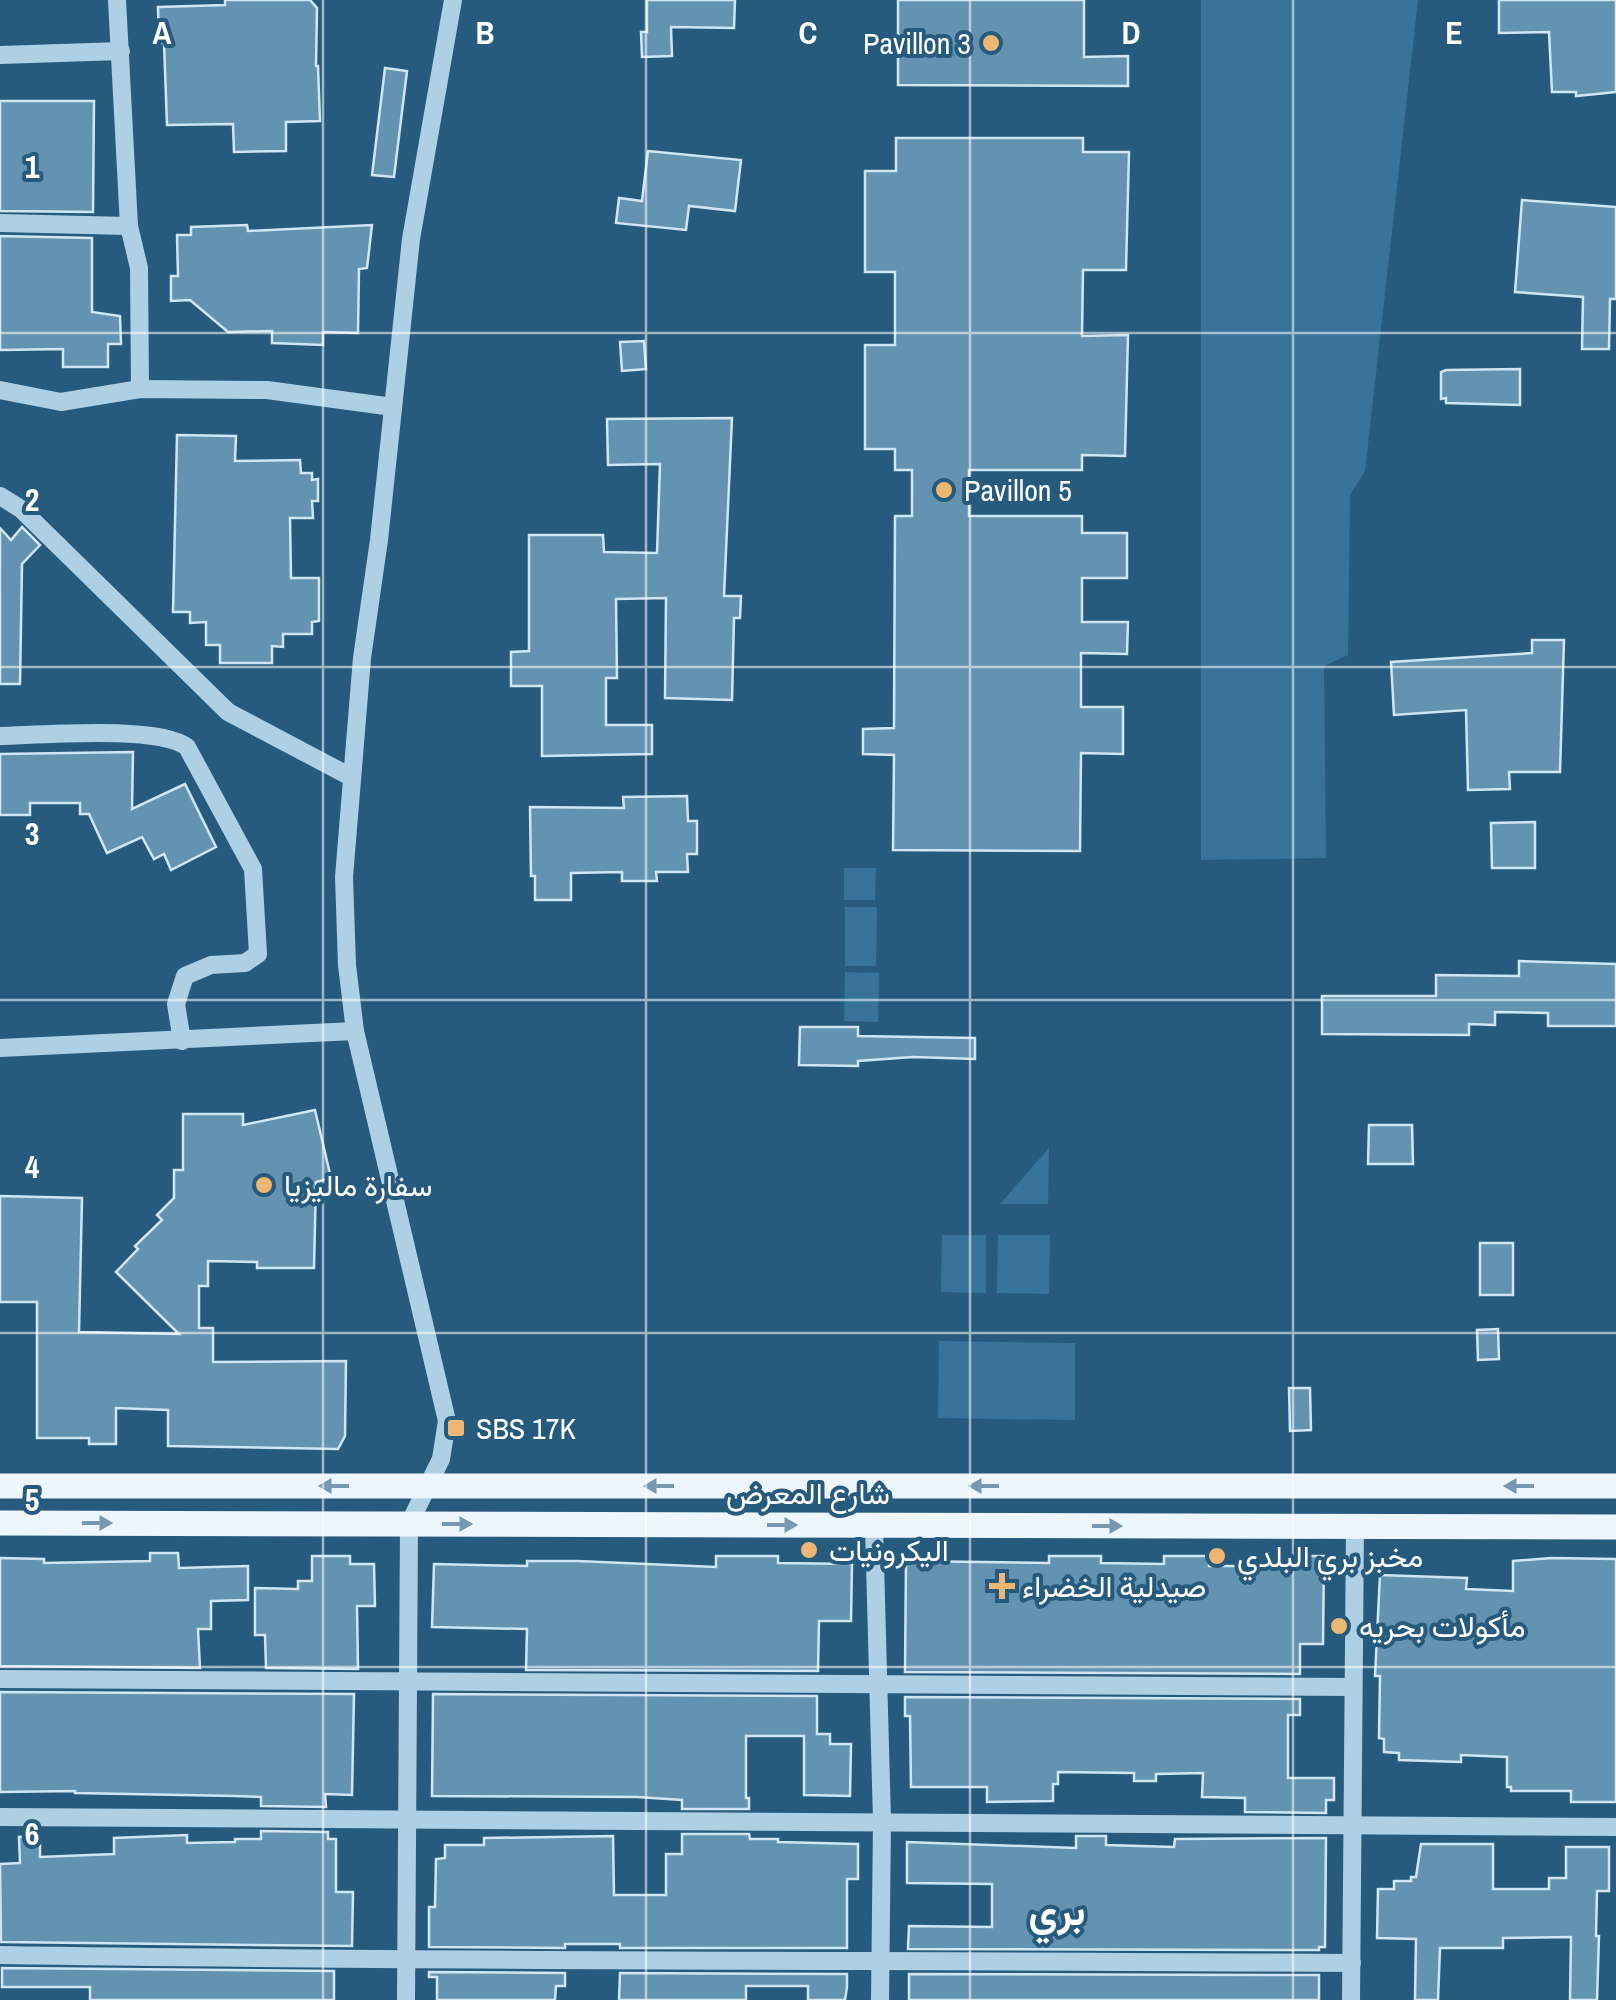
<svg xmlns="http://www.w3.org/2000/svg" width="1616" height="2000" font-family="'Archivo Narrow',Vazirmatn,sans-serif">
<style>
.green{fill:#387499}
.building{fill:#6493b1;stroke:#d0e6f4;stroke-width:2.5}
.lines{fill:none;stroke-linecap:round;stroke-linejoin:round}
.minor{stroke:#add0e5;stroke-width:18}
.major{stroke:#edf6fd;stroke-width:25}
.oneway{fill:#7699b1}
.grid{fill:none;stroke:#fff;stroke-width:2.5;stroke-opacity:0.55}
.poi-dot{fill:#edb673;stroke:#275b7e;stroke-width:4}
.labels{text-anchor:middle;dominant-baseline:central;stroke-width:8;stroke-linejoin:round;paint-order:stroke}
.poi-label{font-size:30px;fill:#fff;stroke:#275b7e;text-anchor:start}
.street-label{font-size:30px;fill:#fff;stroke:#275b7e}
.district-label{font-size:40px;font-weight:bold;fill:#fff;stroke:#275b7e}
.grid-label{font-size:32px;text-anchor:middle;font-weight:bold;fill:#fff;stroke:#275b7e;stroke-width:8;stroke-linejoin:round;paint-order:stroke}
</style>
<rect width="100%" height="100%" fill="#275b7e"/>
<g class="green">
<path d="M1201,0H1418L1365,471L1350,495L1348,655L1324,666L1326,858L1201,860Z"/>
<path d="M844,868H876L875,900H844Z"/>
<path d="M845,907H877L876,966H845Z"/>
<path d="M845,972L879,973L878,1022L844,1021Z"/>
<path d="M1049,1148L1048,1204H1000Z"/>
<path d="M942,1235H986V1293L941,1292Z"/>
<path d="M998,1235H1050L1049,1294L997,1293Z"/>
<path d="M939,1341L1075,1343V1420L938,1418Z"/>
</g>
<g class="building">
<path d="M225,0H310L317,8L316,66H318L320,121L286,122V151L234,152L233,124L167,125L164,43H159L158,7L225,5Z"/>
<path d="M647,0H735L734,28L671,27L672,56L642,57L641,32H647Z"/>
<path d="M898,0H1084V57L1128,56V86L898,85Z"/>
<path d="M1499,0H1616V92L1576,96V92H1552L1549,32L1499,33Z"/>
<path d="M385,68L407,71L394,177L372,175Z"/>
<path d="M0,101H94L93,212L0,211Z"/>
<path d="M896,138H1083V152H1129L1126,270H1083L1082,336L1128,335L1125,456L1082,455V470H969V516H1082V533H1127V578H1082V622H1128L1127,654L1081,653V707H1123V754L1081,753L1080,851L893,850L894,755L863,754V729L894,728L895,516H912V470H895V449H865V345H895V272H865V171H896Z"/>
<path d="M648,151L741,160L735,211L689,206L686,230L616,223L619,198L642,201Z"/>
<path d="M1522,200L1616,207V299H1610L1609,349H1582L1583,297L1515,292Z"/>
<path d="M247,225L248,231L372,225L367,268L359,269L358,333L323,332V345L272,343V331L228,332L190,300L171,301V276H178L177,235H191V227Z"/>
<path d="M0,236L92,238V312L120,316L121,344H108V367H63V349L0,350Z"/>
<path d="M644,341L646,369L622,371L620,342Z"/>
<path d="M1520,369V405L1446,403V398L1441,399V372L1446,370Z"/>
<path d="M732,418L724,596H741L740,618H734L732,700L665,698L666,598L616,599L617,678H606V725H652V754L542,756V686H511V652L529,651V535H603L604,552L657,553L660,464L608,465L607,419Z"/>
<path d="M177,435L236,436L235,461L300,460L301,473H312V480L318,479V501H312L313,518H290L291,578H319V621L312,622V634H283V647L272,646V663H220V645H206V622L190,623V612H173Z"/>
<path d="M22,527L40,545L22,564L20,684H0V528L11,540Z"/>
<path d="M1532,640H1564L1560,772H1509L1510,789L1468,790L1466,710L1394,715L1391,662L1532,653Z"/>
<path d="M133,752L132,809L185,784L216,847L171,870L164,854L154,859L142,837L107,853L89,814H80V803H30V815H0V754Z"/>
<path d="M687,796L688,821H697V854H687L688,872H656L657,881H622V872L571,873V900H535V876H531L530,807L624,808L623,797Z"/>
<path d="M1535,822V868H1492L1491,823Z"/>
<path d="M1519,961L1616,964V1026H1548V1013L1495,1012V1025L1469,1024V1035L1322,1034V996H1436V975L1519,976Z"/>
<path d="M800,1027H858V1036L975,1038V1059L913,1057L858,1061V1066L799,1065Z"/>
<path d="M315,1110L331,1178L316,1182L314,1268H257V1262L208,1261V1286H199V1328H213V1362L346,1361L345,1436L338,1449L168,1446V1410L116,1408V1444H89V1438H37V1302H0V1196L82,1198L79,1332L179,1334L116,1272L138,1249L135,1246L162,1220L157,1215L174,1198V1170H183V1114H243V1125Z"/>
<path d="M1369,1125H1412L1413,1164H1368Z"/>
<rect x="1480" y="1243" width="33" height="52"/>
<path d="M1498,1329L1499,1359L1478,1360L1477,1330Z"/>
<path d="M1289,1388H1310L1311,1430L1290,1431Z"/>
<path d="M150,1553H178L179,1568L248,1566V1600L211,1601V1629H198L200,1668L0,1666V1558L44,1559V1563L150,1561Z"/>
<path d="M312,1556H350V1564H374L375,1606H357L358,1669L266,1668L265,1635H255V1588L298,1589V1581H312Z"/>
<path d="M716,1556H778V1563L852,1564L851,1621H819L818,1671L526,1670L527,1629L432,1627L434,1564L527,1566V1561H577L716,1567Z"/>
<path d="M1049,1556H1101V1563L1164,1564V1556H1209V1566H1288L1289,1560L1301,1561V1556H1324L1323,1644H1300V1674L905,1672L906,1561L1049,1563Z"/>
<path d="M1551,1558L1616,1559V1802H1571V1791H1511V1787H1507V1757L1461,1755V1762L1399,1760V1753L1384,1752V1739L1379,1738L1380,1676H1375L1380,1575L1467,1578L1466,1589L1513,1591V1561Z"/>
<path d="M0,1692L354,1694L352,1795L325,1794L326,1807L261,1806V1797L235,1796L75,1793V1791L0,1792Z"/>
<path d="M433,1694L817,1696V1734H830V1744H851L850,1796L804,1795V1736H746V1798H749V1809H682V1800L637,1797L432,1796Z"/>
<path d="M905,1697L1300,1699V1715H1288V1778H1334V1800H1326V1813L1245,1812V1798L1202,1797L1203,1773L1156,1774V1781H1134V1773L1058,1772V1784H1053V1801L987,1802V1787H911L910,1716H905Z"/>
<path d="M261,1831L328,1832V1839H336V1892H353L352,1946L1,1942L0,1864L20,1863L19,1837L40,1836V1857L114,1854V1838L187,1835V1843L235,1842V1839H261Z"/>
<path d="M682,1834H749L750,1839H778V1842L858,1844V1879H847V1948H620V1944H565V1948L429,1947V1907H435L436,1859L445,1858V1845H484V1838L613,1836L614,1895H666V1854H682Z"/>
<path d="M1076,1836H1106V1845L1174,1847L1175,1839L1326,1838L1325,1947H1319V1950L908,1949L909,1926L992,1927V1884L907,1883V1842L1076,1848Z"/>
<path d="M1421,1844H1493V1889H1549V1878H1566V1847H1609V1891H1597L1596,1936H1599L1597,2000H1570L1571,1937L1503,1938V1948H1440L1438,2000H1415L1416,1939L1377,1938L1378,1889H1394V1881H1411V1877H1416Z"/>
<path d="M2,1968L334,1971V2000H90V1987H2Z"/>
<path d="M429,1972L565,1973V1986H556L555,2000H437V1977H429Z"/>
<path d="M620,1973L847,1974V1987L845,2000H808V1986H746V2000H619Z"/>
<path d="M909,1974L1319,1975V2000H909Z"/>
</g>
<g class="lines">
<g class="minor">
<path d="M117,0L129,226L139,268L140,389"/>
<path d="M0,55L121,51"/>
<path d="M0,223L129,226"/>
<path d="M0,390L61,402L140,389L267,390L393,407"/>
<path d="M0,496L21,509L228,712L351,777"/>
<path d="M0,736C40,735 159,725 187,747L253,869L258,954L245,963L211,965L185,976L176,1004L182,1041"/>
<path d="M0,1048L355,1031"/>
<path d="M874,1526L882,1821L880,2000"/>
<path d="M0,1679L1353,1687"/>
<path d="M0,1817L1616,1827"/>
<path d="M0,1955C451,1962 901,1960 1352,1963"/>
<path d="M406,2000L409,1524L441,1459L447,1421L355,1031L347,965L344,877L362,658L379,540L411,239L453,0"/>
<path d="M1351,2000L1355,1527"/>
</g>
<g class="major">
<path d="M0,1486H1616"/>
<path d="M0,1523L1616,1527"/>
</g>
</g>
<defs><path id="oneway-solid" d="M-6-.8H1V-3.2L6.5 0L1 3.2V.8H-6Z" transform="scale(2.5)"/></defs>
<g class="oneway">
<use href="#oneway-solid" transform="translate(334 1486) rotate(-180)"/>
<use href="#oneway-solid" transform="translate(659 1486) rotate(180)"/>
<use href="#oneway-solid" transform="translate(984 1486) rotate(-180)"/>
<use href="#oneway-solid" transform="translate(1519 1486) rotate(-180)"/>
<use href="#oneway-solid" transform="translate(97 1523)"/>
<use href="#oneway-solid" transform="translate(457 1524)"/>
<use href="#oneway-solid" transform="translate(782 1525)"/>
<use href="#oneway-solid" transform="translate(1107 1526)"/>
</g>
<path class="grid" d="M323,0V2000M646,0V2000M970,0V2000M1293,0V2000M0,333H1616M0,667H1616M0,1000H1616M0,1333H1616M0,1667H1616"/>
<g class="poi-dot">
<circle cx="991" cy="43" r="10"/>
<circle cx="944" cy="490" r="10"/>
<circle cx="264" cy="1185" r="10"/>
<rect x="446" y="1418" width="20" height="20" rx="5"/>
<circle cx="809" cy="1550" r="10"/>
<circle cx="1217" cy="1556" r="10"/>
<path d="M997 1571h10v10h10v10h-10v10h-10v-10h-10v-10h10z"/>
<circle cx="1339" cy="1626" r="10"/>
</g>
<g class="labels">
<g class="poi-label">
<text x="971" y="43" text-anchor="end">Pavillon 3</text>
<text x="964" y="490">Pavillon 5</text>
<text x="284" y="1185">سفارة ماليزيا</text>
<text x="476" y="1428">SBS 17K</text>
<text x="829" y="1550">اليكرونيات</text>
<text x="1237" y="1556">مخبز بري البلدي</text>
<text x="1022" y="1586">صيدلية الخضراء</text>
<text x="1359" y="1626">مأكولات بحريه</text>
</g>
<g class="street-label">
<text x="808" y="1493">شارع المعرض</text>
</g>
<g class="district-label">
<text x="1057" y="1910">بري</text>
</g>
</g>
<g class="grid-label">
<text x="162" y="44">A</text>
<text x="485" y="44">B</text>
<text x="808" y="44">C</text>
<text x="1131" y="44">D</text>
<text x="1454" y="44">E</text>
<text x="32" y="178">1</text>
<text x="32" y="511">2</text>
<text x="32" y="845">3</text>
<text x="32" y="1178">4</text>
<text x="32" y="1511">5</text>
<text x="32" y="1845">6</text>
</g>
</svg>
